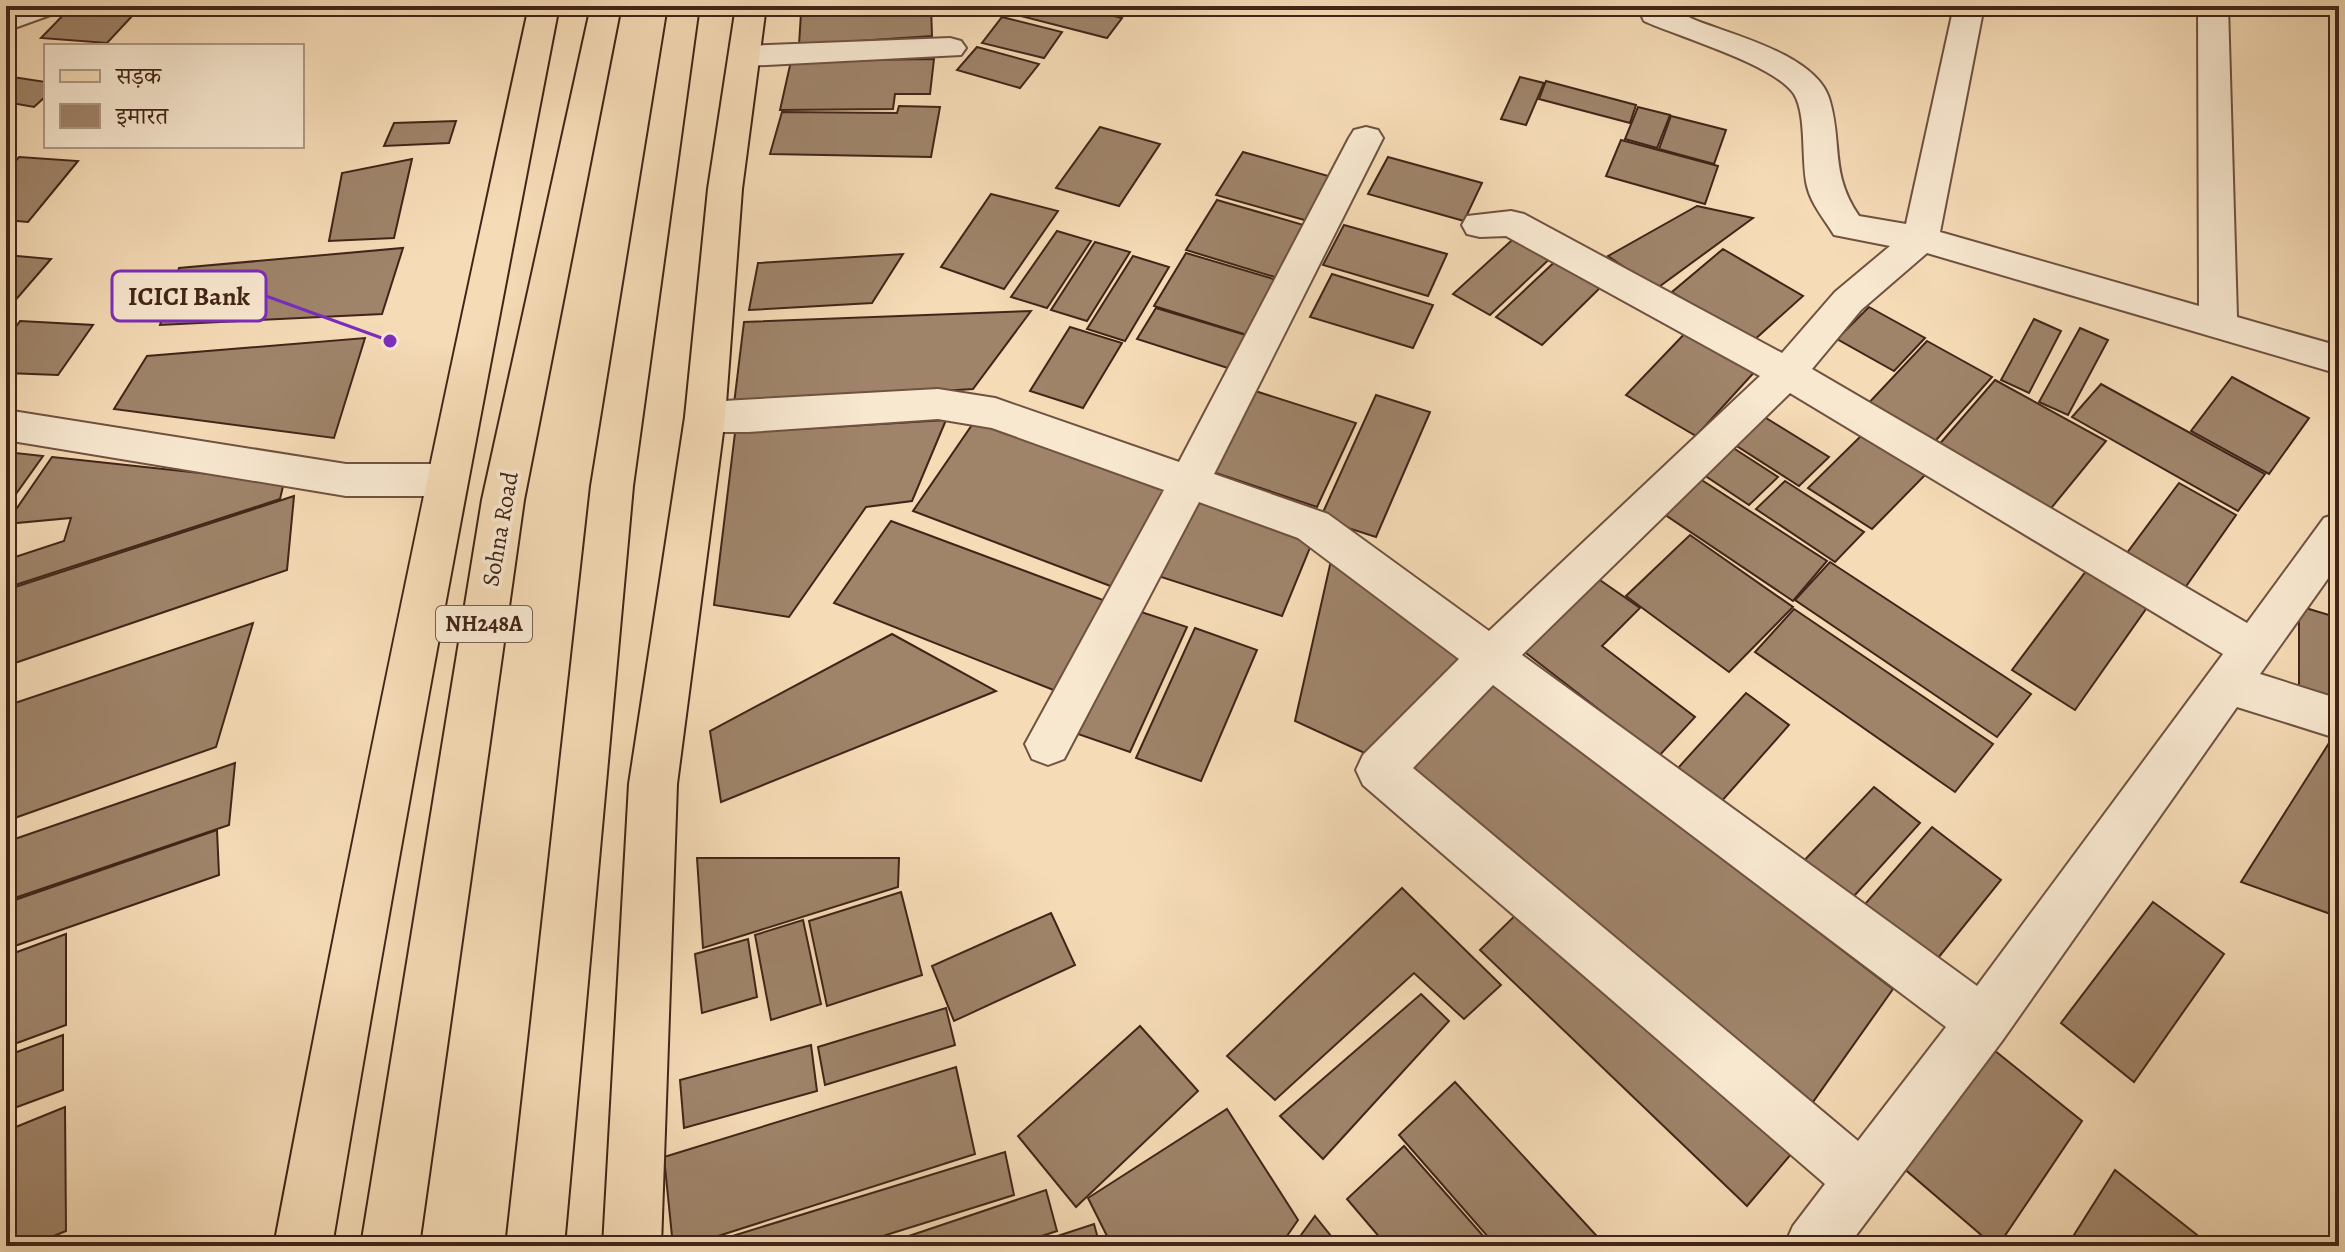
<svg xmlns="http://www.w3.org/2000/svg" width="2345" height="1252" font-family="Alegreya,'Noto Serif Devanagari',serif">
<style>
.building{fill:#9f846a;stroke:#422518;stroke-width:2}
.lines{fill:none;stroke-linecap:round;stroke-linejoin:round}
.minor-casing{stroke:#6f5240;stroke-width:4}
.major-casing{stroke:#422518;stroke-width:4}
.highway-casing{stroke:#422518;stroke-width:4}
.minor{fill:#f8e8d0;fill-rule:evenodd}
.major{fill:#f5dbb6;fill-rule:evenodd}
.highway{fill:#f5dbb6;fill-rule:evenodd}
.labels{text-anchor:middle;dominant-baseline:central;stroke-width:7;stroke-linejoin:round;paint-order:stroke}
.shield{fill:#f8e8d0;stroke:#79604f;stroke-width:2}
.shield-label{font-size:22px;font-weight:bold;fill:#422518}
.street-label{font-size:24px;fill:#422518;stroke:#f8e8d0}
.leader{fill:none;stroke:#7b2cbf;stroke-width:3}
.callout-dot{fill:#7b2cbf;stroke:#f8e8d0;stroke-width:3}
.callout{fill:#f8e8d0;stroke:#7b2cbf;stroke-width:3}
.callout-label{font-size:26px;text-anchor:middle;font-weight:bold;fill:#422518}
</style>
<rect width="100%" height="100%" fill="#f5dbb6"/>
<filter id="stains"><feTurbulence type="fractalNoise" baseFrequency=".0025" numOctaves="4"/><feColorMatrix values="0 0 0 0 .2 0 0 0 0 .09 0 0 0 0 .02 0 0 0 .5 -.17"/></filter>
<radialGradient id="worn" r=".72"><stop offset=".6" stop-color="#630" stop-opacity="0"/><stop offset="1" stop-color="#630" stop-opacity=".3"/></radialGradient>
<g class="building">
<path d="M931,6L932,36L799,45L801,13Z"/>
<path d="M1019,6H1074L1122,18L1107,38L1013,14Z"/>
<path d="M70,8L134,14L107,43L41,38Z"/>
<path d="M1002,17L1062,32L1044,58L982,43Z"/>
<path d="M977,47L1039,64L1020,88L957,70Z"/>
<path d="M934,59L930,94H895L893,109L780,110L791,61Z"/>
<path d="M6,76L46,82V96L34,107L6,102Z"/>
<path d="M1520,77L1544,83L1526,125L1501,119Z"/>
<path d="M1546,81L1636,105L1630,123L1539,99Z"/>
<path d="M899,106L940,107L931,157L770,154L782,112L897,113Z"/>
<path d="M1638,107L1670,115L1657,148L1625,139Z"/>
<path d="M1671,116L1726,130L1714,164L1659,149Z"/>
<path d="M456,121L449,143L384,146L394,123Z"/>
<path d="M1100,127L1160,144L1119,206L1056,188Z"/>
<path d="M1621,140L1718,166L1705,204L1606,176Z"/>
<path d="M1243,152L1332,177L1308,221L1216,195Z"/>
<path d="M19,157L78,161L28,222L6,220V172Z"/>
<path d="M1388,157L1482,183L1464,221L1368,194Z"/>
<path d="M412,159L394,238L329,241L342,173Z"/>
<path d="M991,194L1058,211L1004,289L941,267Z"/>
<path d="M1217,200L1307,226L1278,278L1186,250Z"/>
<path d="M1697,206L1753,218L1656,289L1608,256Z"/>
<path d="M1344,225L1447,254L1428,296L1323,265Z"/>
<path d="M1057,231L1091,241L1047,308L1011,297Z"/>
<path d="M1522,231L1558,251L1490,315L1453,294Z"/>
<path d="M1095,242L1130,252L1087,321L1051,310Z"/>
<path d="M403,248L382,314L160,325L179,268Z"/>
<path d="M1723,249L1803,296L1753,341L1692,310L1696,307L1672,292Z"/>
<path d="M1186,253L1277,280L1247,335L1154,306Z"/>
<path d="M903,254L872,303L749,310L758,263Z"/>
<path d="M1563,254L1609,279L1542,345L1496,317Z"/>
<path d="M6,255L51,259L6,311Z"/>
<path d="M1133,256L1169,267L1125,341L1087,329Z"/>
<path d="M1332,274L1433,305L1413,348L1310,317Z"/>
<path d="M1869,307L1925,338L1894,371L1837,339Z"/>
<path d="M1156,308L1249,336L1231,369L1137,339Z"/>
<path d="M1031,311L973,389L734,404L744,322Z"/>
<path d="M2034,319L2061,331L2029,393L2001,380Z"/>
<path d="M20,321L93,325L58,375L6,373V341Z"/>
<path d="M1070,327L1122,343L1083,408L1030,391Z"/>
<path d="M1690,328L1759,367L1696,436L1626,395Z"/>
<path d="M2080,328L2108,340L2068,415L2039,402Z"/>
<path d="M365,338L334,438L114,409L147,356Z"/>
<path d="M1927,341L1992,377L1930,447L1864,408Z"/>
<path d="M2232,377L2309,418L2269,474L2191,431Z"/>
<path d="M1995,380L2106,441L2048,512L1937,447Z"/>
<path d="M2101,384L2265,474L2238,511L2072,417Z"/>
<path d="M1252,390L1356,423L1317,507L1210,471Z"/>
<path d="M1376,395L1430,412L1376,537L1320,519Z"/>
<path d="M1758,413L1829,457L1799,486L1729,441Z"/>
<path d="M946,420L912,501L866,507L789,617L714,605L735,433Z"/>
<path d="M974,422L1167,491L1113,587L913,511Z"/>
<path d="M1867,430L1930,470L1872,529L1808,488Z"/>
<path d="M1724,442L1778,477L1749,505L1695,469Z"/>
<path d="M6,452L43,456L6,508Z"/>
<path d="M52,457L284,482L280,499L6,588V560L64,541L71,518L6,524Z"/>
<path d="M1697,477L1827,561L1793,601L1661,512Z"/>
<path d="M1785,481L1864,532L1835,562L1756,509Z"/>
<path d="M2179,483L2236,515L2180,595L2121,561Z"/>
<path d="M294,496L287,570L6,666V590Z"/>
<path d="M1194,500L1314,538L1282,616L1158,576Z"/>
<path d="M891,521L1111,603L1061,693L834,603Z"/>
<path d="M1690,535L1793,607L1729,672L1626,596Z"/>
<path d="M1332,556L1464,660L1369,755L1295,721Z"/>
<path d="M1830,562L2031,694L1997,737L1795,600Z"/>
<path d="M2092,563L2153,599L2075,710L2012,670Z"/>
<path d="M1597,578L1640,608L1602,646L1695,717L1659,756L1522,650Z"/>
<path d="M2299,606L2339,618V708L2299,694Z"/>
<path d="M1794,609L1993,744L1955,792L1755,652Z"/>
<path d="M1135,610L1187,627L1130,752L1075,733Z"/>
<path d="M253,623L216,747L6,821V706Z"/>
<path d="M1195,628L1257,650L1201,781L1136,758Z"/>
<path d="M892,634L996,691L721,802L710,731Z"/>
<path d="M1494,684L1893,989L1808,1109L1403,775Z"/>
<path d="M1746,693L1789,725L1713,811L1669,778Z"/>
<path d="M2331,740L2339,742V917L2241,882Z"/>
<path d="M235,763L229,825L6,901V842Z"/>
<path d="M1874,787L1920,823L1845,906L1798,867Z"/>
<path d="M1932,827L2001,880L1930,968L1859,911Z"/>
<path d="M217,830L219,875L6,949V903Z"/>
<path d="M697,858H899L898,887L703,948Z"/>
<path d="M1402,888L1501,985L1464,1019L1414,973L1275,1100L1227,1056Z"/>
<path d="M901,892L922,975L827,1006L809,921Z"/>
<path d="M1531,900L1798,1146L1747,1206L1480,950Z"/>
<path d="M2153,902L2224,954L2134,1082L2061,1023Z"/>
<path d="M1051,913L1075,965L954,1021L932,966Z"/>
<path d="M803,920L821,1004L771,1020L755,935Z"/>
<path d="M66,934V1025L6,1047V956Z"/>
<path d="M748,939L757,997L702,1013L695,954Z"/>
<path d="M1421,994L1449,1021L1323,1159L1280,1116Z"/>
<path d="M946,1008L955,1045L825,1085L818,1047Z"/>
<path d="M1140,1026L1198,1091L1076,1207L1018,1136Z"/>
<path d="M63,1035V1090L6,1111V1056Z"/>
<path d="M811,1045L817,1091L684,1128L680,1080Z"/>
<path d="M1989,1046L2082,1121L1998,1246H1994L1901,1166Z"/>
<path d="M956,1067L975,1154L687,1246H673L664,1157Z"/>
<path d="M1455,1082L1606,1246H1496L1399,1135Z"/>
<path d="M65,1107L66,1231L29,1246H6V1131Z"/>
<path d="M1227,1109L1298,1220L1280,1246H1112L1088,1198Z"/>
<path d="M1404,1146L1492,1246H1387L1347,1199Z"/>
<path d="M1005,1152L1014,1195L851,1246H700Z"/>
<path d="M2115,1170L2211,1246H2067Z"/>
<path d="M1046,1190L1057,1231L1011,1246H879Z"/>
<path d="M1315,1216L1339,1246H1293Z"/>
<path d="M1094,1224L1100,1246H1027Z"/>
</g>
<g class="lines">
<defs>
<g id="minor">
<path d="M18,6H60L56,13L6,31V11Z"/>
<path d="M1637,6C1645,6 1660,3 1667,6C1677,10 1689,18 1700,22C1737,36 1815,56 1829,98C1843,143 1829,172 1859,216L1906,224L1954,6H1984L1940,232L2199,306L2198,6H2228L2237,317L2339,346V374L1927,253L1861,310L1812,369L2247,623L2324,518L2339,513V563L2260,674L2339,699V739L2237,707L2002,1041L1848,1246H1784L1793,1226L1825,1184L1363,785L1356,770L1363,755L1459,659L1298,538L1199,502L1064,759L1048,765L1032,759L1025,744L1164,490L992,428L938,419L748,432H705L691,428L685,417L691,406L705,402L938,389L995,398L1179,462L1349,138L1354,130L1366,127L1378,130L1383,138L1214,474L1328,514L1489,631L1760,376L1506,236L1480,237L1467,234L1462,225L1467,216L1511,211L1524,214L1782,353L1835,292L1890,246L1834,235C1825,220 1811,204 1807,186C1801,161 1807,115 1794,94C1774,64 1679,37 1644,21ZM1790,393L2223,654L1977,986L1522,655ZM1493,685L1946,1027L1858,1141L1413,768Z"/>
<path d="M950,38L961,41L966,48L961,55L746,66L735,63L730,56L735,49L746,46Z"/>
<path d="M6,410L346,464H446L460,469L466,480L460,491L446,496H346L6,440Z"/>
</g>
<g id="major">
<path d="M529,6H559C479,419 401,831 332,1246H274C352,831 439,418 529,6Z"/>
<path d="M736,6H766L742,189L725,417L677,784L661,1246H603L629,784L685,417L708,189Z"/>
</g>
<g id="highway">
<path d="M591,6H621L524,500L419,1246H361L482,500Z"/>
<path d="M669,6H699L633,486L564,1246H506L591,486Z"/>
</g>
</defs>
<use href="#minor" class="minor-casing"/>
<use href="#major" class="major-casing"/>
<use href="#highway" class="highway-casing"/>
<use href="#minor" class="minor"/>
<use href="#major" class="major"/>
<use href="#highway" class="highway"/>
</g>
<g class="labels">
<rect class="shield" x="436" y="606" width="96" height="36" rx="6"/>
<g class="shield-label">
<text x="484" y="624">NH248A</text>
</g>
<g class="street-label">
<text transform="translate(500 529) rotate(-80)">Sohna Road</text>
</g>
</g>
<path class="leader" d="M390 341L266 296"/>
<circle class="callout-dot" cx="390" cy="341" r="8"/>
<rect class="callout" x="112" y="271" width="154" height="50" rx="8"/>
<g class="callout-label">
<text x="189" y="305">ICICI Bank</text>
</g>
<rect width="2345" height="1252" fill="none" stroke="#f5dbb6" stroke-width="32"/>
<rect x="8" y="8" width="2329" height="1236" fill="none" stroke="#422518" stroke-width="4"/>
<rect x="16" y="16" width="2313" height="1220" fill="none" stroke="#422518" stroke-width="2"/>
<rect x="44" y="44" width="260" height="104" fill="#f8e8d0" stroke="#af9a86" stroke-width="2"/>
<rect x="60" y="70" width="40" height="12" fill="#f5dbb6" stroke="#af9a86" stroke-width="2"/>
<text x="116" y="84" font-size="24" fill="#422518">सड़क</text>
<rect x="60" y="104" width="40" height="24" fill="#9f846a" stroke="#af9a86" stroke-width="2"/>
<text x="116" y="124" font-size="24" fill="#422518">इमारत</text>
<rect width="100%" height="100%" filter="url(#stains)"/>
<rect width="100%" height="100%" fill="url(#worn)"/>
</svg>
